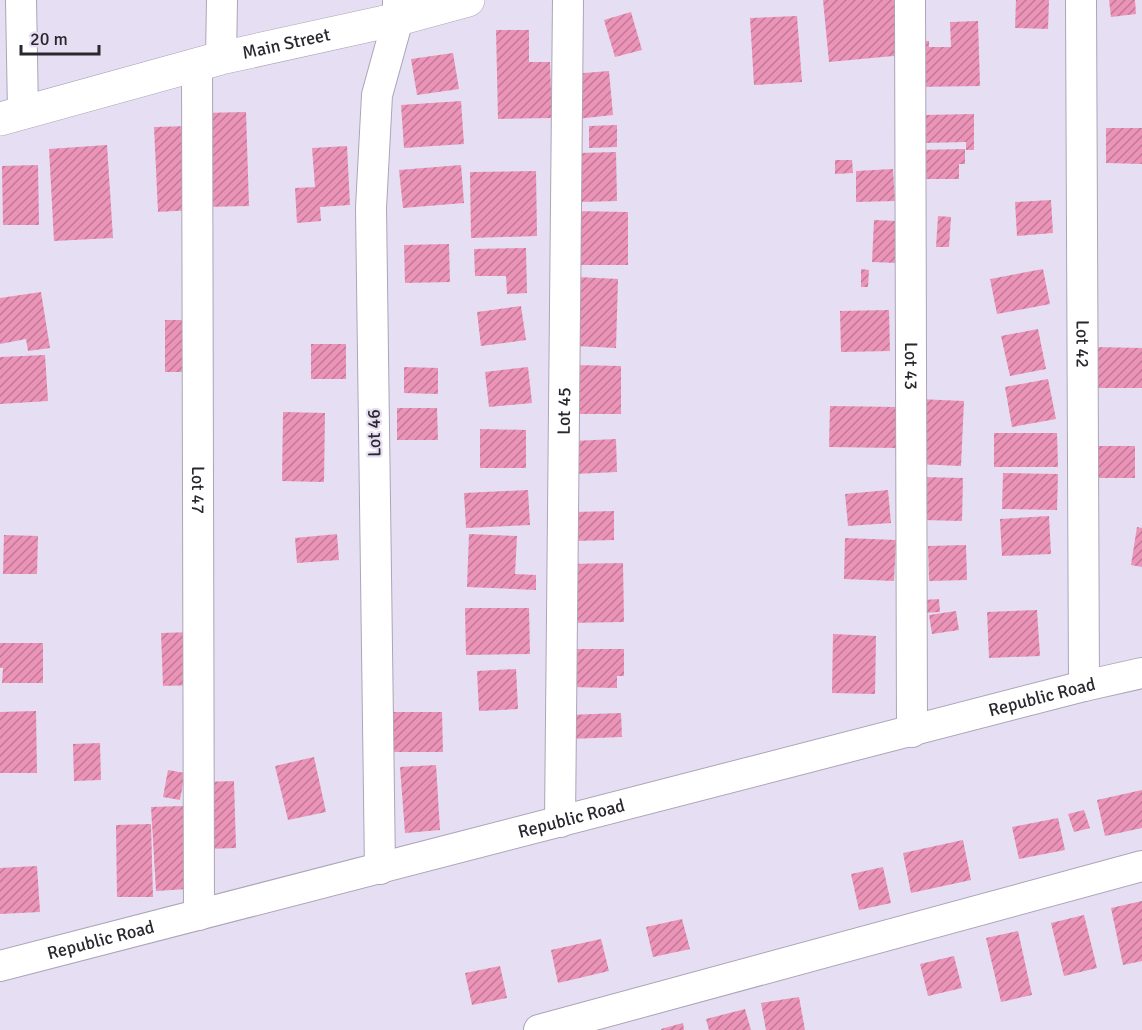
<svg xmlns="http://www.w3.org/2000/svg" width="1142" height="1030" font-family="Signika,sans-serif">
<style>
.building{fill:url(#building-hatch)}
.lines{fill:none;stroke-linecap:round;stroke-linejoin:round}
.street-casing{stroke:#aca5b7;stroke-width:32}
.secondary-casing{stroke:#aca5b7;stroke-width:34}
.street{stroke:#fff;stroke-width:30}
.secondary{stroke:#fff;stroke-width:33}
.labels{text-anchor:middle;dominant-baseline:central;stroke-width:4.5;stroke-linejoin:round;paint-order:stroke}
.street-label{font-size:18px;fill:#2a272e;stroke:#e6def2}
</style>
<defs>
<pattern id="building-hatch" width="6" height="6" patternUnits="userSpaceOnUse" patternTransform="scale(1.5)"><rect width="6" height="6" fill="#ec94b8"/><path d="M-1 1l2-2M0 6l6-6M5 7l2-2" fill="none" stroke="#bf7996"/></pattern>
</defs>
<rect width="100%" height="100%" fill="#e6def2"/>
<g class="building">
<path d="M823,0H899L904,55L829,62Z"/>
<path d="M1016,0H1049L1048,29L1015,28Z"/>
<path d="M1109,0H1135L1136,14L1111,17Z"/>
<path d="M631,12L642,50L615,57L604,20Z"/>
<path d="M797,16L802,82L754,85L750,18Z"/>
<path d="M978,21L980,86L914,87L913,41H929V47H951L950,22Z"/>
<path d="M496,30H529V62H550L552,118L498,119Z"/>
<path d="M453,53L459,89L417,95L411,59Z"/>
<path d="M609,71L613,115L576,119L571,74Z"/>
<path d="M461,101L464,144L404,148L401,105Z"/>
<path d="M246,112L249,206L206,207L203,113Z"/>
<path d="M974,114V150H966V142L924,143V115Z"/>
<path d="M617,125V147L589,148V126Z"/>
<path d="M189,126L193,210L158,212L154,127Z"/>
<path d="M1106,128H1142V164L1106,163Z"/>
<path d="M107,145L113,238L54,241L49,149Z"/>
<path d="M347,146L350,205L320,207L321,221L297,223L295,188L315,187L312,148Z"/>
<path d="M965,149V164H959V179H918V150Z"/>
<path d="M616,152L617,201L579,202L578,153Z"/>
<path d="M835,160H852L853,173L835,174Z"/>
<path d="M38,165L39,225H3L2,166Z"/>
<path d="M461,165L464,203L403,208L399,170Z"/>
<path d="M893,169L895,201L856,202V171Z"/>
<path d="M536,171L537,236L471,238L470,172Z"/>
<path d="M1051,200L1053,233L1017,236L1015,202Z"/>
<path d="M573,211L628,212V265H573Z"/>
<path d="M938,216L951,217L949,247H936Z"/>
<path d="M874,220L898,221L897,263L872,262Z"/>
<path d="M449,244L450,282L405,283L404,245Z"/>
<path d="M526,248L527,293L507,294L506,276H475L474,249Z"/>
<path d="M861,269L869,270L868,287H861Z"/>
<path d="M1043,269L1050,304L997,314L990,279Z"/>
<path d="M578,277L618,279L616,348L575,346Z"/>
<path d="M41,292L50,348L28,351L26,339L0,344V298Z"/>
<path d="M521,306L526,340L481,346L477,312Z"/>
<path d="M889,310L890,351L841,352L840,311Z"/>
<path d="M165,320H195L196,372H165Z"/>
<path d="M1038,329L1046,369L1010,376L1001,336Z"/>
<rect x="311" y="344" width="35" height="35"/>
<path d="M1093,347L1142,348V388H1094Z"/>
<path d="M45,355L48,401L0,404V357Z"/>
<path d="M573,365L621,366V414H572Z"/>
<path d="M404,367L438,368V394L404,393Z"/>
<path d="M528,367L532,403L489,407L485,372Z"/>
<path d="M1048,379L1056,419L1012,427L1005,387Z"/>
<path d="M918,399L964,401L961,466L916,464Z"/>
<path d="M830,406L896,407V448L829,447Z"/>
<path d="M397,408H437L438,440H397Z"/>
<path d="M283,412L325,413L324,482L282,481Z"/>
<path d="M480,429L526,430V468H480Z"/>
<path d="M994,433H1057L1058,467H994Z"/>
<path d="M616,439L617,472L575,474L573,441Z"/>
<path d="M1092,446H1135V478H1091Z"/>
<path d="M1003,473L1058,474L1057,510L1002,509Z"/>
<path d="M924,477L963,478L962,521L923,520Z"/>
<path d="M528,490L530,525L466,528L464,493Z"/>
<path d="M888,490L891,523L848,526L845,494Z"/>
<path d="M614,511V540L574,541V512Z"/>
<path d="M1049,516L1051,554L1002,556L1000,519Z"/>
<path d="M1137,527L1142,528V567L1131,565Z"/>
<path d="M337,534L339,560L297,563L295,538Z"/>
<path d="M469,534L517,536L515,574L536,575V590L467,587Z"/>
<path d="M4,535L38,536L37,574H3Z"/>
<path d="M845,538L896,540L894,581L844,579Z"/>
<path d="M966,545L967,580L929,581L928,546Z"/>
<path d="M623,563L624,622L566,623V564Z"/>
<path d="M939,599L940,612L924,613L923,600Z"/>
<path d="M465,608H529L530,654L466,655Z"/>
<path d="M1037,610L1040,656L989,658L987,612Z"/>
<path d="M956,611L959,630L932,634L929,615Z"/>
<path d="M193,632L195,685L163,686L161,633Z"/>
<path d="M833,634L876,636L875,694L832,693Z"/>
<path d="M0,643H43V683H2L3,668H0Z"/>
<path d="M569,649H624V676H617V688L569,687Z"/>
<path d="M516,669L518,709L479,711L477,671Z"/>
<path d="M36,711L37,773H0V712Z"/>
<path d="M393,712H442L443,752H394Z"/>
<path d="M621,713L622,737L569,739L568,715Z"/>
<path d="M100,743L101,780L74,781L73,744Z"/>
<path d="M314,757L326,812L288,820L275,766Z"/>
<path d="M436,765L440,830L405,833L400,767Z"/>
<path d="M168,770L185,773L180,800L163,797Z"/>
<path d="M234,781L236,848L205,849L202,782Z"/>
<path d="M1142,790V828L1105,836L1097,800Z"/>
<path d="M183,806L188,889L156,891L151,807Z"/>
<path d="M1084,810L1090,828L1074,832L1068,814Z"/>
<path d="M1058,818L1065,850L1019,859L1012,827Z"/>
<path d="M151,824L153,897H117L116,825Z"/>
<path d="M963,840L971,880L911,893L903,853Z"/>
<path d="M37,866L40,912L0,914V868Z"/>
<path d="M883,867L891,903L859,910L851,874Z"/>
<path d="M1142,901V961L1123,965L1111,908Z"/>
<path d="M1084,915L1097,968L1064,976L1051,923Z"/>
<path d="M682,919L690,949L653,957L646,927Z"/>
<path d="M1018,931L1032,995L1001,1002L986,938Z"/>
<path d="M601,939L609,971L558,983L551,950Z"/>
<path d="M954,956L962,988L928,996L920,964Z"/>
<path d="M500,966L507,998L472,1005L465,973Z"/>
<path d="M799,997L805,1030H766L761,1003Z"/>
<path d="M745,1009L751,1030H709L706,1019Z"/>
<path d="M683,1023L684,1030H661V1029Z"/>
</g>
<g class="lines">
<defs>
<g id="street">
<path d="M21,0L23,112"/>
<path id="s1" d="M910,0L912,732"/>
<path id="s2" d="M1081,0L1084,686"/>
<path d="M221,58L222,0"/>
<path id="s3" d="M197,64L199,915"/>
<path id="s4" d="M560,822L568,0"/>
<path d="M380,869L371,208L377,95L398,19V0"/>
<path id="s5" d="M0,966L1084,686L1142,673"/>
<path d="M539,1030L1142,866"/>
</g>
<g id="secondary">
<path id="s6" d="M0,119L221,58L398,19L468,0"/>
</g>
</defs>
<use href="#street" class="street-casing"/>
<use href="#secondary" class="secondary-casing"/>
<use href="#street" class="street"/>
<use href="#secondary" class="secondary"/>
</g>
<g class="labels">
<g class="street-label">
<text stroke="none"><textPath href="#s6" startOffset="296">Main Street</textPath></text>
<text stroke="none"><textPath href="#s2" startOffset="344">Lot 42</textPath></text>
<text stroke="none"><textPath href="#s1" startOffset="366">Lot 43</textPath></text>
<text stroke="none"><textPath href="#s4" startOffset="411">Lot 45</textPath></text>
<text transform="translate(374 433) rotate(-91)">Lot 46</text>
<text stroke="none"><textPath href="#s3" startOffset="426">Lot 47</textPath></text>
<text stroke="none"><textPath href="#s5" startOffset="1076">Republic Road</textPath></text>
<text stroke="none"><textPath href="#s5" startOffset="590">Republic Road</textPath></text>
<text stroke="none"><textPath href="#s5" startOffset="104">Republic Road</textPath></text>
</g>
</g>
<path d="M21 45v9h78v-9" fill="none" stroke="#2a272e" stroke-width="3"/>
<text x="30" y="45" font-size="18" fill="#2a272e" stroke="#e6def2" stroke-width="4.5" paint-order="stroke">20 m</text>
</svg>
